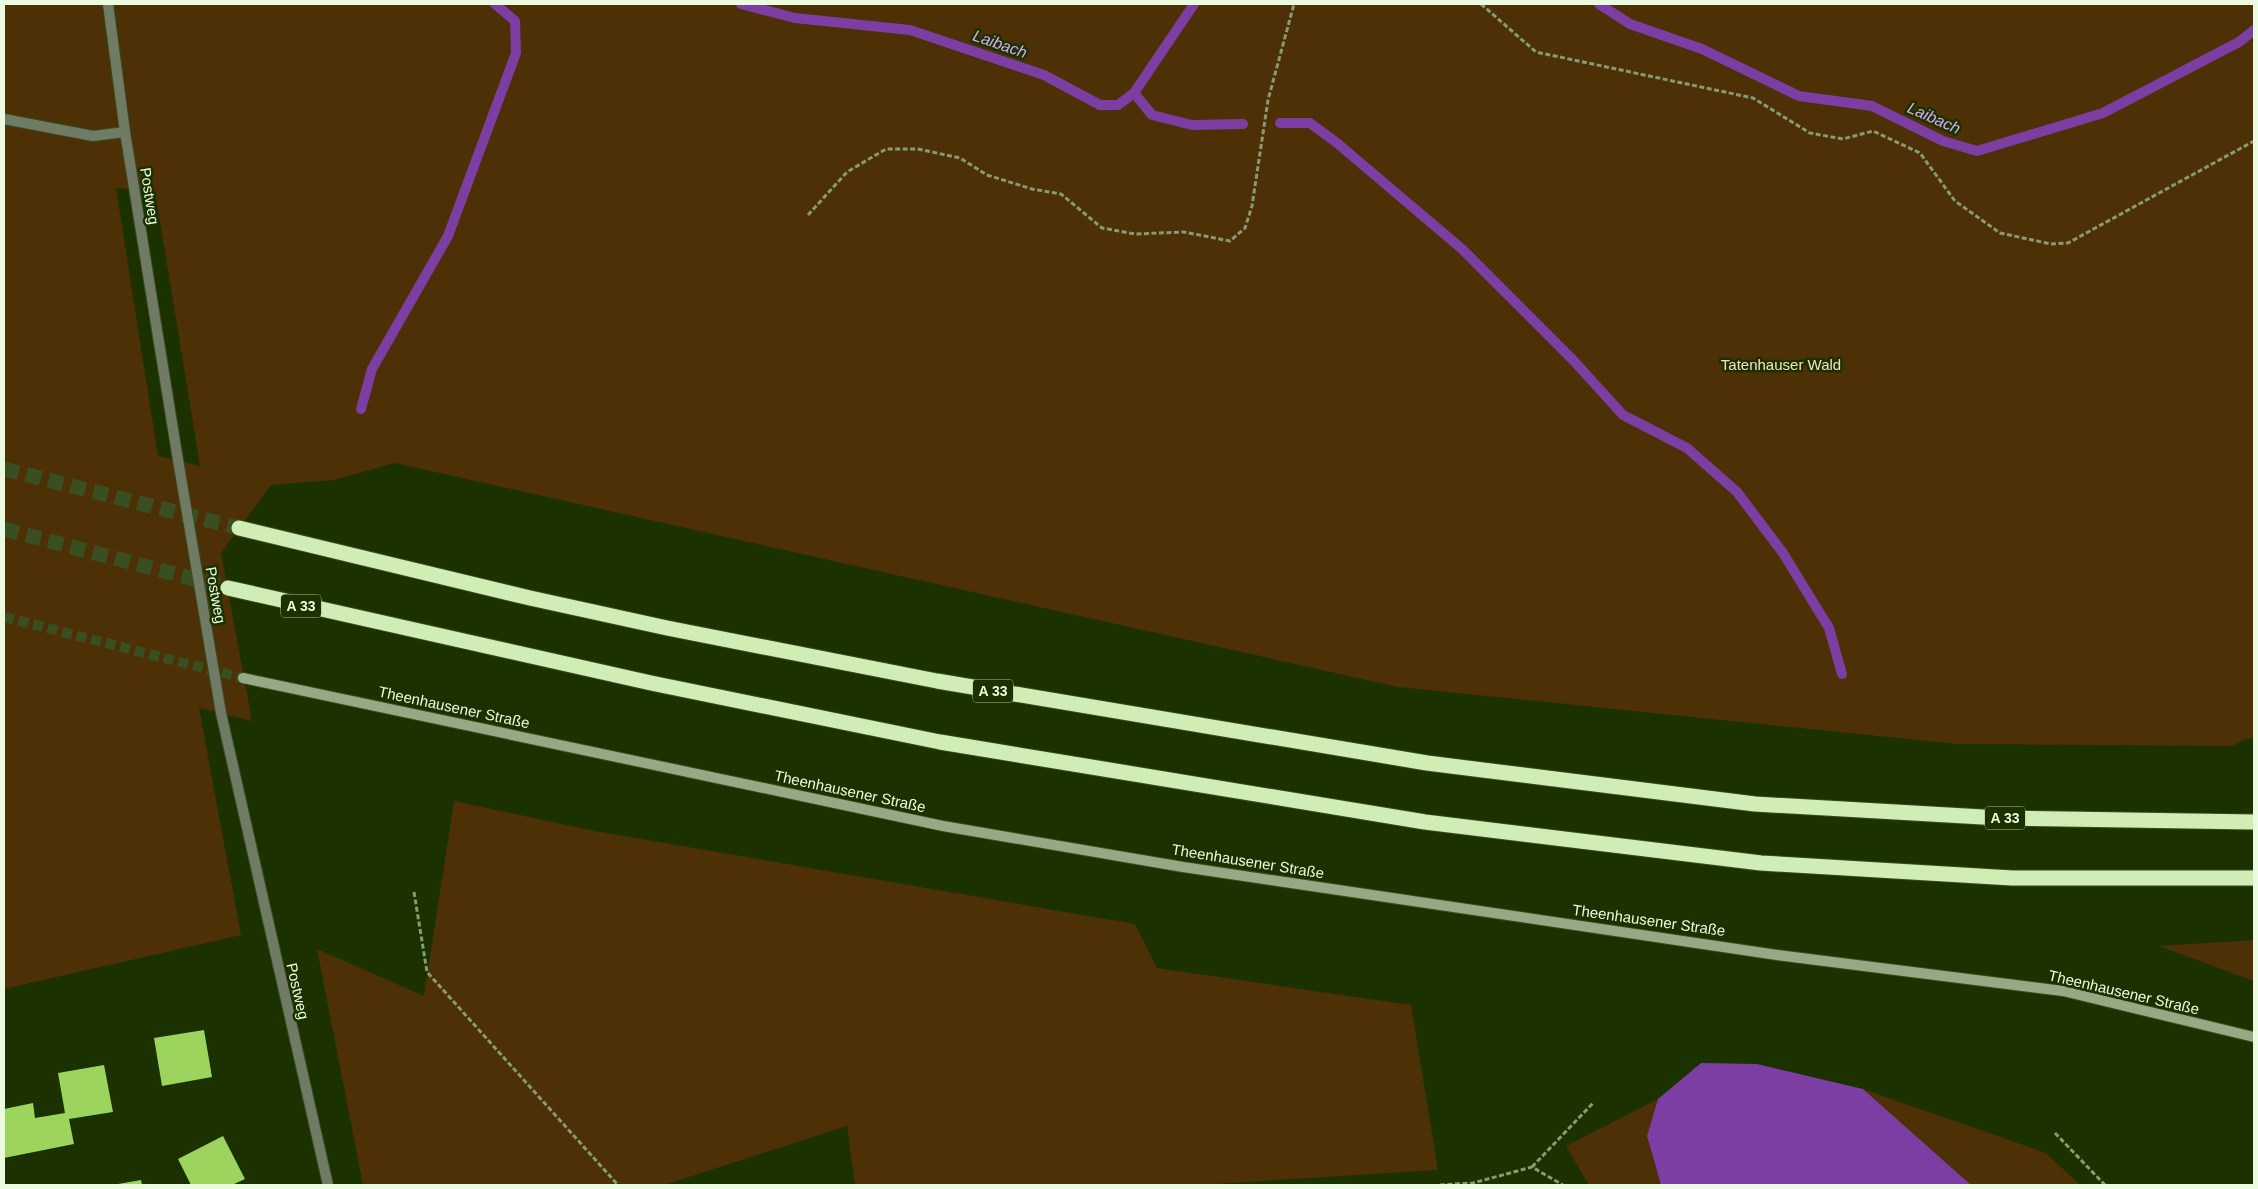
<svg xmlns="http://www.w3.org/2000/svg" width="2258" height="1189" font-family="Arial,sans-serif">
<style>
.green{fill:#4d3005;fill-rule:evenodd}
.water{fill:#7c3ea2}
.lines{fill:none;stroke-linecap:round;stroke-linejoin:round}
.stream{stroke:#7c3ea2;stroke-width:10}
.building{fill:#9cd45d}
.secondary-tunnel{stroke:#3a4f21;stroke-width:10;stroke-dasharray:10 5;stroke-linecap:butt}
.motorway-tunnel{stroke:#3a4f21;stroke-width:15;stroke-dasharray:15 8;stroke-linecap:butt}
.service-casing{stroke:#384d1f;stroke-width:12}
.minor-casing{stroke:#384d1f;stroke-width:12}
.secondary-casing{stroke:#384d1f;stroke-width:12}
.motorway-casing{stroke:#384d1f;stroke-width:17}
.path{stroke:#879a74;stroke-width:3;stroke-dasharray:5 2.5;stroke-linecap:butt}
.service{stroke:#6f7b65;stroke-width:10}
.minor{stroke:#6f7b65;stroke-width:10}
.secondary{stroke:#96a985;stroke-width:10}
.motorway{stroke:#d0edb5;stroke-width:15}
.minor-bridge-casing{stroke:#384d1f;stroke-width:12;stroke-linecap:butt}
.minor-bridge{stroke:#6f7b65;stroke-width:10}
.labels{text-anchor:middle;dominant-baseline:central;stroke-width:5;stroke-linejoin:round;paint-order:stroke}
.shield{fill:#1b3100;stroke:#adbe9c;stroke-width:1}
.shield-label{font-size:14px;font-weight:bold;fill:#ebfbdf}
.street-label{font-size:15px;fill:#ebfbdf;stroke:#1b3100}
.park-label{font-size:15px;fill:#f4dfc8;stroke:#1b3100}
.water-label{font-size:16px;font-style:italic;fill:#d6aaf6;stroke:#1b3100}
</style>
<rect width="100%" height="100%" fill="#1b3100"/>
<g class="green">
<path d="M4,4H2254V738L2245,739L2233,746L1957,744L1398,687L395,463L334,480L271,485L221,553L252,721L199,708L241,935L4,989ZM116,188L155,191L200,466L158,456Z"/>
<path d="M454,801L595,831L1135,924L1157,968L1411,1005L1438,1170L1199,1185H855L847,1126L664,1185H363L317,949L424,996Z"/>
<path d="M2254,940V981L2159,946Z"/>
<path d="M1863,1089L2046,1153L2080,1185H1971Z"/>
<path d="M1658,1099L1647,1136L1661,1185H1589L1566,1146Z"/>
</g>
<path class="water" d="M1701,1063L1757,1064L1863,1089L1971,1185H1661L1647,1136L1658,1099Z"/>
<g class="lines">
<g class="stream">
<path d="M741,4L795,18L910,30L1044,75L1100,105H1118L1134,93L1194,4"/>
<path d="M1599,4L1630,24L1702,49L1799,96L1872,106L1943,141L1977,151L2103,113L2239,42L2254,30"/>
<path d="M1134,93L1152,115L1192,125L1243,124"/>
<path d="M1280,123H1310L1337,143L1462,249L1573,360L1623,415L1687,448L1737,492L1783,553L1829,628L1842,674"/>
<path d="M361,409L372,369L448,236L516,53L515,21L495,4"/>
</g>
</g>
<g class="building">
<path d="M204,1030L212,1077L162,1086L154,1038Z"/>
<path d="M104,1065L113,1112L69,1119L74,1144L4,1158V1109L33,1103L35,1118L65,1113L58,1073Z"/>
<path d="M223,1136L245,1179L232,1185H191L178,1159Z"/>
<path d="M141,1180L142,1185H118V1184Z"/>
</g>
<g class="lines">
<path class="secondary-tunnel" d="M4,617L243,678"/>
<g class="motorway-tunnel">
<path d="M4,469L239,528"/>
<path d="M4,529L228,588"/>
</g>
<defs>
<path id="service" d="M4,119L93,136L125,132"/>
<g id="minor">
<path d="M108,4L125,132L178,460"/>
<path d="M221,713L328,1185"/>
</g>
<path id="secondary" d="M243,678L943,826L1183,867L1777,955L2063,991L2254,1037"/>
<g id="motorway">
<path d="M239,528L530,598L667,628L937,681L1427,763L1755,804L2000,818L2254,822"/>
<path d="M228,588L651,683L940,742L1425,822L1761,863L2012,878H2254"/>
</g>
</defs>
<use href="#service" class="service-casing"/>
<use href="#minor" class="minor-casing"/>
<use href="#secondary" class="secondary-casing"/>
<use href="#motorway" class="motorway-casing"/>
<g class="path">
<path d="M1481,4L1536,52L1753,98L1810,133L1843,139L1873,131L1920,153L1955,201L2000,233L2051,244L2068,243L2254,141"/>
<path d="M808,215L847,172L886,149H918L960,158L987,175L1032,189L1061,194L1102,228L1135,234L1184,232L1230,241L1245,228L1252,206L1268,100L1294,4"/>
<path d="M414,892L427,972L618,1185"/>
<path d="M2055,1133L2105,1185"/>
<path d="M1532,1167L1594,1102"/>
<path d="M1440,1185L1473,1183L1532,1167L1563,1185"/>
</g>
<use href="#service" class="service"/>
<use href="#minor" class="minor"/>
<use href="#secondary" class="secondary"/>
<use href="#motorway" class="motorway"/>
<defs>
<path id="minor-bridge" d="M178,460L221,713"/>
</defs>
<use href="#minor-bridge" class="minor-bridge-casing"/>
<use href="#minor-bridge" class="minor-bridge"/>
</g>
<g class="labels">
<g class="shield">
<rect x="281" y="594.5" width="40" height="23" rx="4"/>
<rect x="973" y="679.5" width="40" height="23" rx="4"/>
<rect x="1985" y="806.5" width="40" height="23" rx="4"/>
</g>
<g class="shield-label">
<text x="301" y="606">A 33</text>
<text x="993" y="691">A 33</text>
<text x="2005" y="818">A 33</text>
</g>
<g class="street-label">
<text transform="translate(150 196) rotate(81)">Postweg</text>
<text transform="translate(216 595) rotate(80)">Postweg</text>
<text transform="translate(454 707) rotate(12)">Theenhausener Straße</text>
<text transform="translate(850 791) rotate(12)">Theenhausener Straße</text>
<text transform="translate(1248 861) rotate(9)">Theenhausener Straße</text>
<text transform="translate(1649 920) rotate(8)">Theenhausener Straße</text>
<text transform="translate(298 991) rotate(77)">Postweg</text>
<text transform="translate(2124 992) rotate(13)">Theenhausener Straße</text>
</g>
<g class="park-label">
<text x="1781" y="364">Tatenhauser Wald</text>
</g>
<g class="water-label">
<text transform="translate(1000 44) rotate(19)">Laibach</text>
<text transform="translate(1934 118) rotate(24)">Laibach</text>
</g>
</g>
<rect width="2258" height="1189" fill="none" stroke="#ebfbdf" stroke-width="10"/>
</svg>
